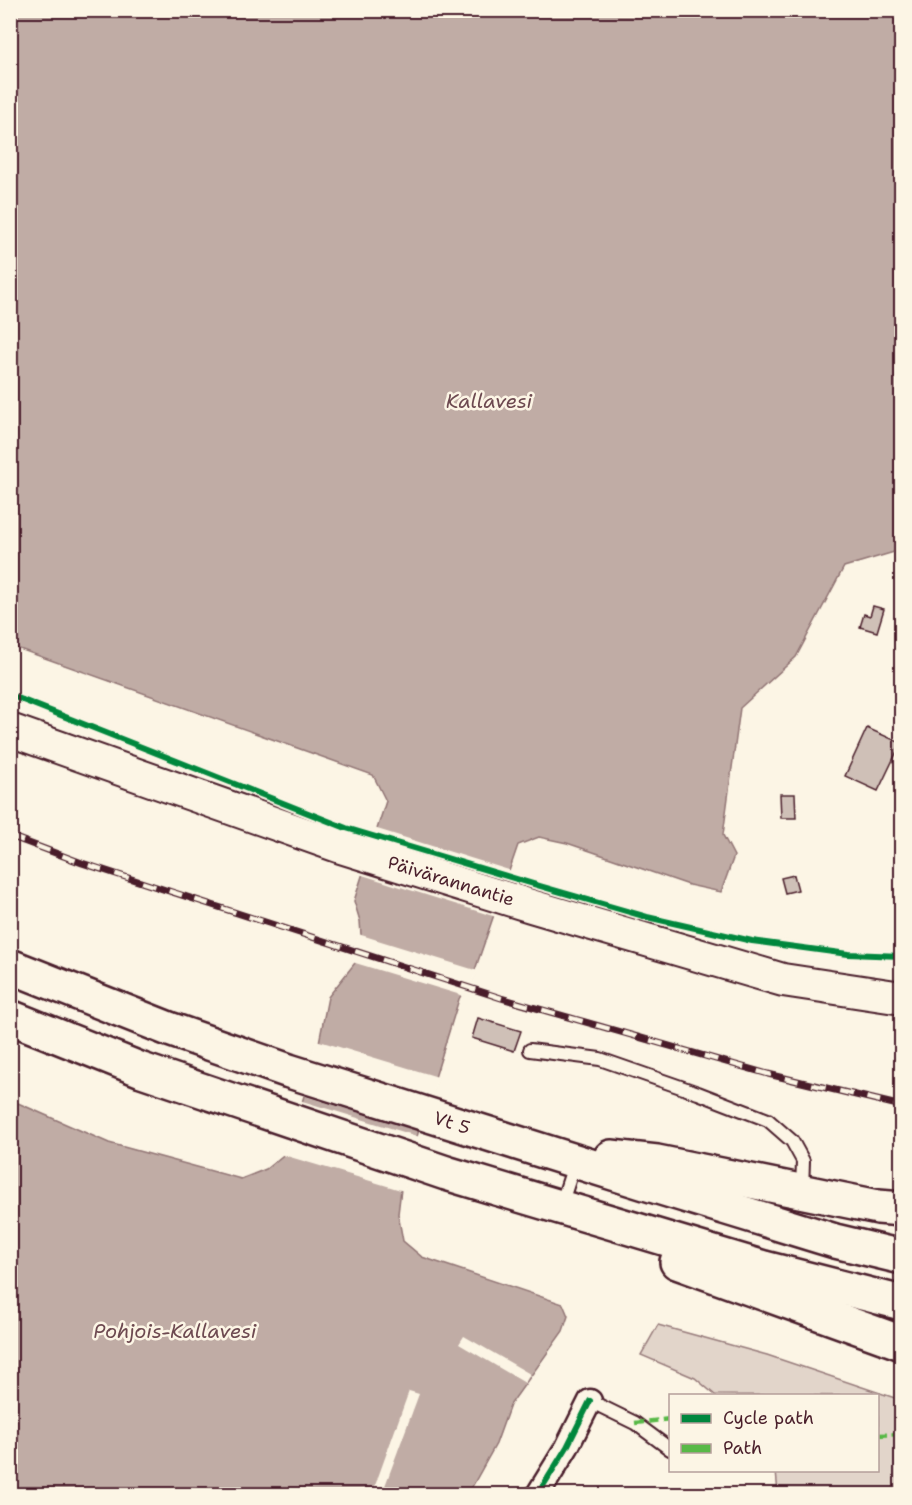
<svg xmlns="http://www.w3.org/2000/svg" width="912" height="1505" font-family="'Shantell Sans',sans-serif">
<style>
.green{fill:#e2d5ca;stroke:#967a7a;stroke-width:1.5}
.water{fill:#c0aca5;stroke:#917474;stroke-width:1.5}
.pier{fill:#fcf5e5}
.building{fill:#cfc0b7;stroke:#4a1f2b;stroke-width:1.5}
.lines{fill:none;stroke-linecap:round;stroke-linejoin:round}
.lane-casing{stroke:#4a1f2b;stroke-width:16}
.street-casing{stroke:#4a1f2b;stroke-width:27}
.secondary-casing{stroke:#4a1f2b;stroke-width:36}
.highway-casing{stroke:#4a1f2b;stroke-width:38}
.lane{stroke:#fcf5e5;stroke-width:12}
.street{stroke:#fcf5e5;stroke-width:22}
.secondary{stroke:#fcf5e5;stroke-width:32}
.highway{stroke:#fcf5e5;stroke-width:33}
.rail-casing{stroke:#4a1f2b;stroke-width:7}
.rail{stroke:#fcf5e5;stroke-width:4.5;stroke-dasharray:14;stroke-linecap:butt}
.quiet{stroke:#58b947;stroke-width:4.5;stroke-dasharray:9 4.5;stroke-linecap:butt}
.cycleway-casing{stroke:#fcf5e5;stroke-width:10}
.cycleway{stroke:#00873e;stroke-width:6}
.labels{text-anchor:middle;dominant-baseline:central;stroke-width:5;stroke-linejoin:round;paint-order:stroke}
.street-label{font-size:18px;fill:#4a1f2b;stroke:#fcf5e5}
.water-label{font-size:20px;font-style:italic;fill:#6d4950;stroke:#fcf5e5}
</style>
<rect width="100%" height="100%" fill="#fcf5e5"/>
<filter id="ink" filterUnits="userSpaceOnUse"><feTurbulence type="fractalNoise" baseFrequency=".0167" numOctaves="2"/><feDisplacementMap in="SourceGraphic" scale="12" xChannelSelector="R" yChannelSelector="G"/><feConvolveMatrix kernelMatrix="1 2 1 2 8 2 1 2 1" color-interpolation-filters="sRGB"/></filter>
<g filter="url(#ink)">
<path class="green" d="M658,1325L767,1355L901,1400V1494H778L776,1471L878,1470V1396L715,1395L695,1378L641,1355Z"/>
<path class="water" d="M11,11H901V550L844,567L796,657L740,708L723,835L734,856L721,892L689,885L567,843L539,837L518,845L475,970L459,999L401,1189L398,1214L403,1241L422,1257L563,1304L568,1316L563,1331L510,1405L496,1444L468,1494H11V1100L109,1143L241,1179L266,1169L287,1152L317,1053L328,997L355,963L361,935L360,921L354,901L386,801L373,775L11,646Z"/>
<g class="pier">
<path d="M374,828L512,871L496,917L359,874Z"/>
<path d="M358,934L475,970L478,971L464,996L352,962Z"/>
<path d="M316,1040L438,1077L422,1132L301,1095Z"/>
<path d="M299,1100L420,1137L404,1191L280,1154L284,1151Z"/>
<path d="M464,1336L530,1374L525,1383L459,1344Z"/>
<path d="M409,1391L419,1394L382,1494H372Z"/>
</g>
<g class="building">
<path d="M873,606L884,609L877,632L860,627L864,614L870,616Z"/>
<path d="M867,728L901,743L878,791L845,776Z"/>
<path d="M780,794H795L796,818H781Z"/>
<path d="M794,875L798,890L785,893L781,878Z"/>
<path d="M478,1018L521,1031L514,1051L472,1038Z"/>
</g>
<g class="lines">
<defs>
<g id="lane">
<path d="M530,1050L600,1059L698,1093L768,1120L792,1141L803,1161L802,1190"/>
<path d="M561,1205L575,1162"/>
<path d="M590,1401L635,1423L670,1449"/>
</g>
<path id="street" d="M538,1494L567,1447L590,1401"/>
<path id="secondary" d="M10,730L341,847L531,906L783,980L902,998"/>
<g id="highway">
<path d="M10,966L169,1029L289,1071L648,1184L835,1241L902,1257"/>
<path d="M10,1017L142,1070L446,1173L764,1268L902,1303"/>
<path d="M611,1157L657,1162L878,1207L902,1209"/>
<path d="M677,1262L902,1343"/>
</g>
</defs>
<use href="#lane" class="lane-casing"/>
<use href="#street" class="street-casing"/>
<use href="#secondary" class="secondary-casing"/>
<use href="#highway" class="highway-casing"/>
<use href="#lane" class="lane"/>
<use href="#street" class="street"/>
<use href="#secondary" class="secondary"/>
<use href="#highway" class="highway"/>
<defs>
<path id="rail" d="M10,836L82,863L501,998L768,1074L902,1106"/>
</defs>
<use href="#rail" class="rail-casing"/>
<use href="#rail" class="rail"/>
<g class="quiet">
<path d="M635,1423L670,1419"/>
<path d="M878,1435L902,1434"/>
</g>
<defs>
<g id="cycleway">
<path d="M10,695L346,828L540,886L647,917L752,941L848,954L902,956"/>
<path d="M538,1494L567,1447L590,1401"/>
</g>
</defs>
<use href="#cycleway" class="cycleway-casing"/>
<use href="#cycleway" class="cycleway"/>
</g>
</g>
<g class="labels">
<g class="street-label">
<text transform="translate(451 881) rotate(17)">Päivärannantie</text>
<text transform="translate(452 1123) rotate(18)">Vt 5</text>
</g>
<g class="water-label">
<text x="489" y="401">Kallavesi</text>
<text x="175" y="1331">Pohjois-Kallavesi</text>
</g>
</g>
<rect width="912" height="1505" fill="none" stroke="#fcf5e5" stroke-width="36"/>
<rect x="18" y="18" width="876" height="1469" fill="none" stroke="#4a1f2b" stroke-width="2" filter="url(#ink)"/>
<rect x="669" y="1394" width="210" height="78" fill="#fcf5e5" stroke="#b59f9b" stroke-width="1.5"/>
<rect x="681" y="1414" width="30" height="9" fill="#00873e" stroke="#b59f9b" stroke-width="1.5"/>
<text x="723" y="1424" font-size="18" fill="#4a1f2b">Cycle path</text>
<rect x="681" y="1444" width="30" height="9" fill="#58b947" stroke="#b59f9b" stroke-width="1.5"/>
<text x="723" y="1454" font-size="18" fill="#4a1f2b">Path</text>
</svg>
